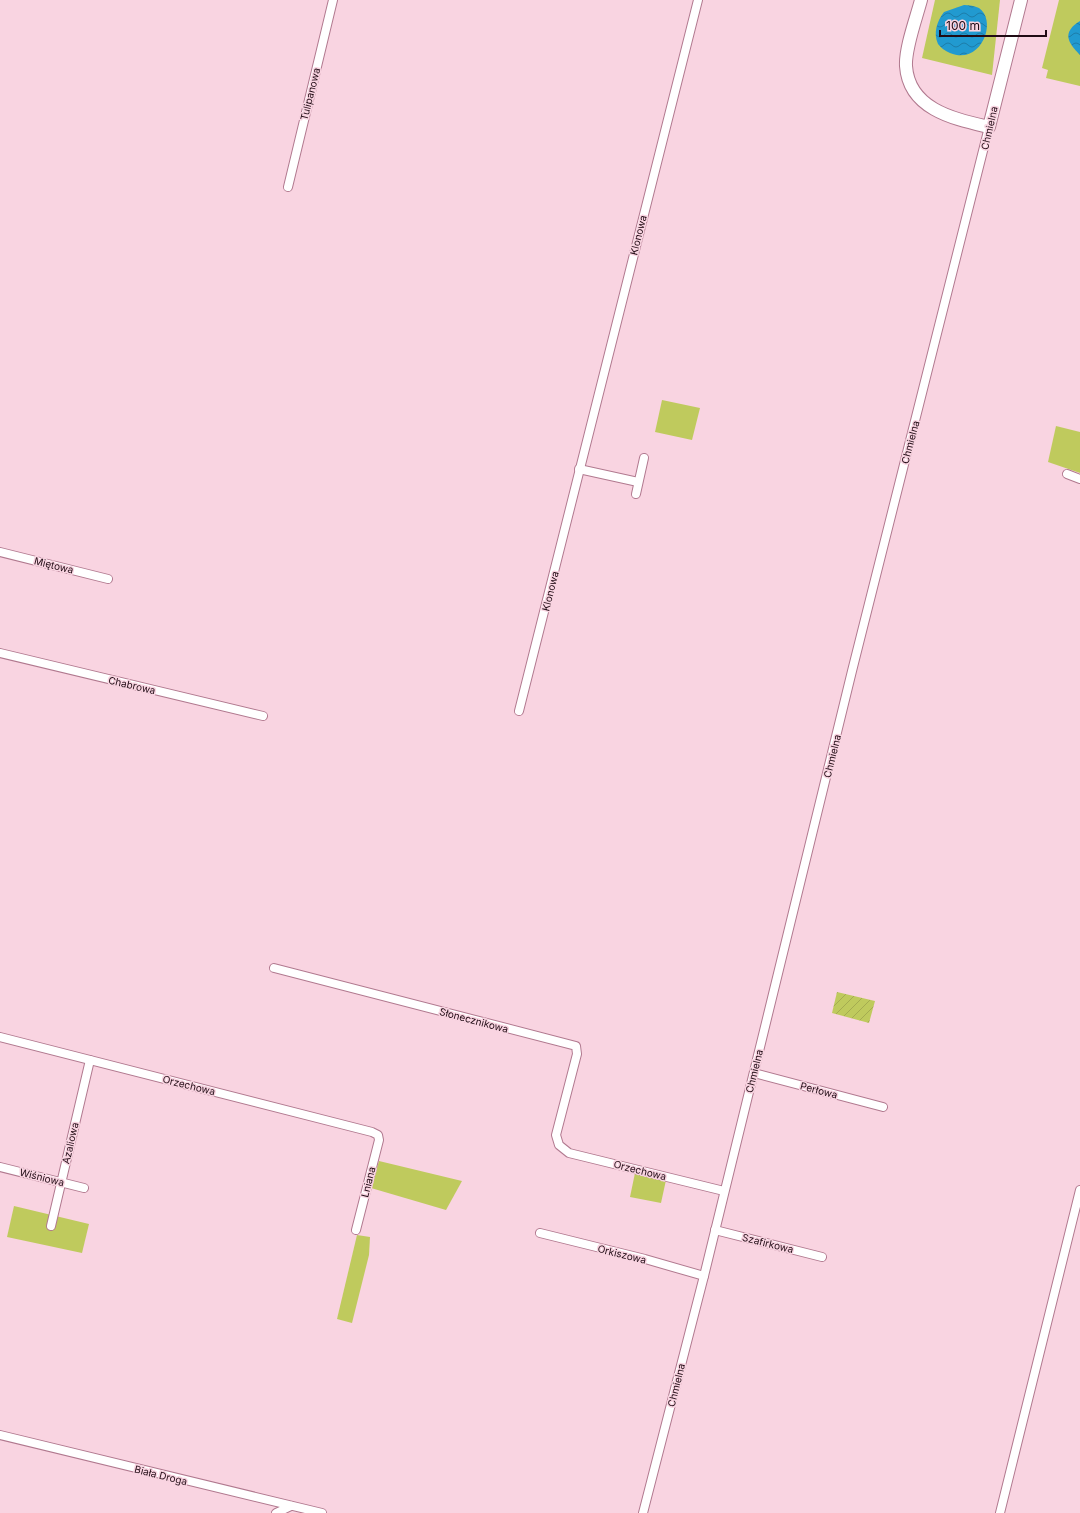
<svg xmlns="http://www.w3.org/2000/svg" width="1080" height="1513" font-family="Inter,sans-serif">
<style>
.grass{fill:#bfca5d}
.garden{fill:url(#garden-furrows)}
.water{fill:url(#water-waves)}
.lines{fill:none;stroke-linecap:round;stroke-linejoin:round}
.street-casing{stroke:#b1798f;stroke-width:10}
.secondary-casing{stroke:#b1798f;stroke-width:14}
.street{stroke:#fff;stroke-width:8}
.secondary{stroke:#fff;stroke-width:12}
.labels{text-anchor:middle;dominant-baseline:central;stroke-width:3;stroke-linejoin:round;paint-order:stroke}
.street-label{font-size:10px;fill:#200b14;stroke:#f9d4e1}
</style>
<defs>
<pattern id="garden-furrows" width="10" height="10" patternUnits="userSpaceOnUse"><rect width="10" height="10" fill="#bfca5d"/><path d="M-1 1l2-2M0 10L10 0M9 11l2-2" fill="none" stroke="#a4ac50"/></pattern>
<pattern id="water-waves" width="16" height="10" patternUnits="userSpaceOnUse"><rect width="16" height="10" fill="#219ad0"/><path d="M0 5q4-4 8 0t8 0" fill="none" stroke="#1c7ca8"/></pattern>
</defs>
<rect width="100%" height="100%" fill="#f9d4e1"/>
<g class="grass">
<path d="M935,0H1000L992,75L922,58Z"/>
<path d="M1059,0H1080V86L1046,78L1048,70L1042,68Z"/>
<path d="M662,400L700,408L692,440L655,432Z"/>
<path d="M1056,426L1080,432V473L1048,462Z"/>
<path d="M379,1161L462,1181L446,1210L371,1188Z"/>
<path d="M635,1173L666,1180L661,1203L630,1197Z"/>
<path d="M14,1206L89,1224L82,1253L7,1237Z"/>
<path d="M357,1235L370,1237L369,1255L352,1323L337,1319Z"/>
</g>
<path class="garden" d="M837,992L875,1001L869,1023L832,1013Z"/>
<g class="water">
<path d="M964,5C969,5 975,6 979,8C998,21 981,66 950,53C945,51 941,48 938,44C933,33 937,21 944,12Z"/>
<path d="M1080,21V55C1067,42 1062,32 1080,21Z"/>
</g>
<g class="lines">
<defs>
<g id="street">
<path d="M288,187L333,0"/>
<path d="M579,469L638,482"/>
<path d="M1067,474L1080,479"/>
<path d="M636,494L644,458"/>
<path d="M0,552L108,579"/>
<path d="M0,653L263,716"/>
<path d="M519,711L698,0"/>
<path d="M274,968L576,1046L577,1054L556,1135L559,1145L569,1153L724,1191"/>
<path d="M0,1037L372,1132L378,1135L379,1140L356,1230"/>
<path d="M754,1073L883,1107"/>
<path d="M0,1167L84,1188"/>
<path d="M51,1226L90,1060"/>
<path d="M715,1230L822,1257"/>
<path d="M540,1233L645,1259L704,1276"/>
<path d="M0,1435L322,1513"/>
<path d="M276,1513L291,1506"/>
<path d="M643,1513L704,1276L852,671L989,127"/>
<path d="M1000,1513L1080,1190"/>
</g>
<path id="secondary" d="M921,0C916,19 905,48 906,66C909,110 955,119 989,127L1021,0"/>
</defs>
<use href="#street" class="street-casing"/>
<use href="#secondary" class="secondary-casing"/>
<use href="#street" class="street"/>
<use href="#secondary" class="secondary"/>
</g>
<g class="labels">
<g class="street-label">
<text transform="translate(310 94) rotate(-76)">Tulipanowa</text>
<text transform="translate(989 128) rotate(-77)">Chmielna</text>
<text transform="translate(638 235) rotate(-76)">Klonowa</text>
<text transform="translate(910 442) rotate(-75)">Chmielna</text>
<text transform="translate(54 565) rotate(14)">Miętowa</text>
<text transform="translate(550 591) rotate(-76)">Klonowa</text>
<text transform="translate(132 685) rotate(13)">Chabrowa</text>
<text transform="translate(832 756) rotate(-76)">Chmielna</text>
<text transform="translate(474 1020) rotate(15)">Słonecznikowa</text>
<text transform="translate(754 1071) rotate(-76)">Chmielna</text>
<text transform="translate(189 1085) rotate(14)">Orzechowa</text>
<text transform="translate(819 1090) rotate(15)">Perłowa</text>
<text transform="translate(70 1143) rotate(-77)">Azaliowa</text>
<text transform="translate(640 1170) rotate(14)">Orzechowa</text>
<text transform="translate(42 1177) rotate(14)">Wiśniowa</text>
<text transform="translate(368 1182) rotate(-76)">Lniana</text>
<text transform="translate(768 1243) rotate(14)">Szafirkowa</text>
<text transform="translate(622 1254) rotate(14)">Orkiszowa</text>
<text transform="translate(676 1385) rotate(-76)">Chmielna</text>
<text transform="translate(161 1475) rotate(14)">Biała Droga</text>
</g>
</g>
<path d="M940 30v6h106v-6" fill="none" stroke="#200b14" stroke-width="2"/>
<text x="946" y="30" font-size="12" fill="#200b14" stroke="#f9d4e1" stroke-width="3" paint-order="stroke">100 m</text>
</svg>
